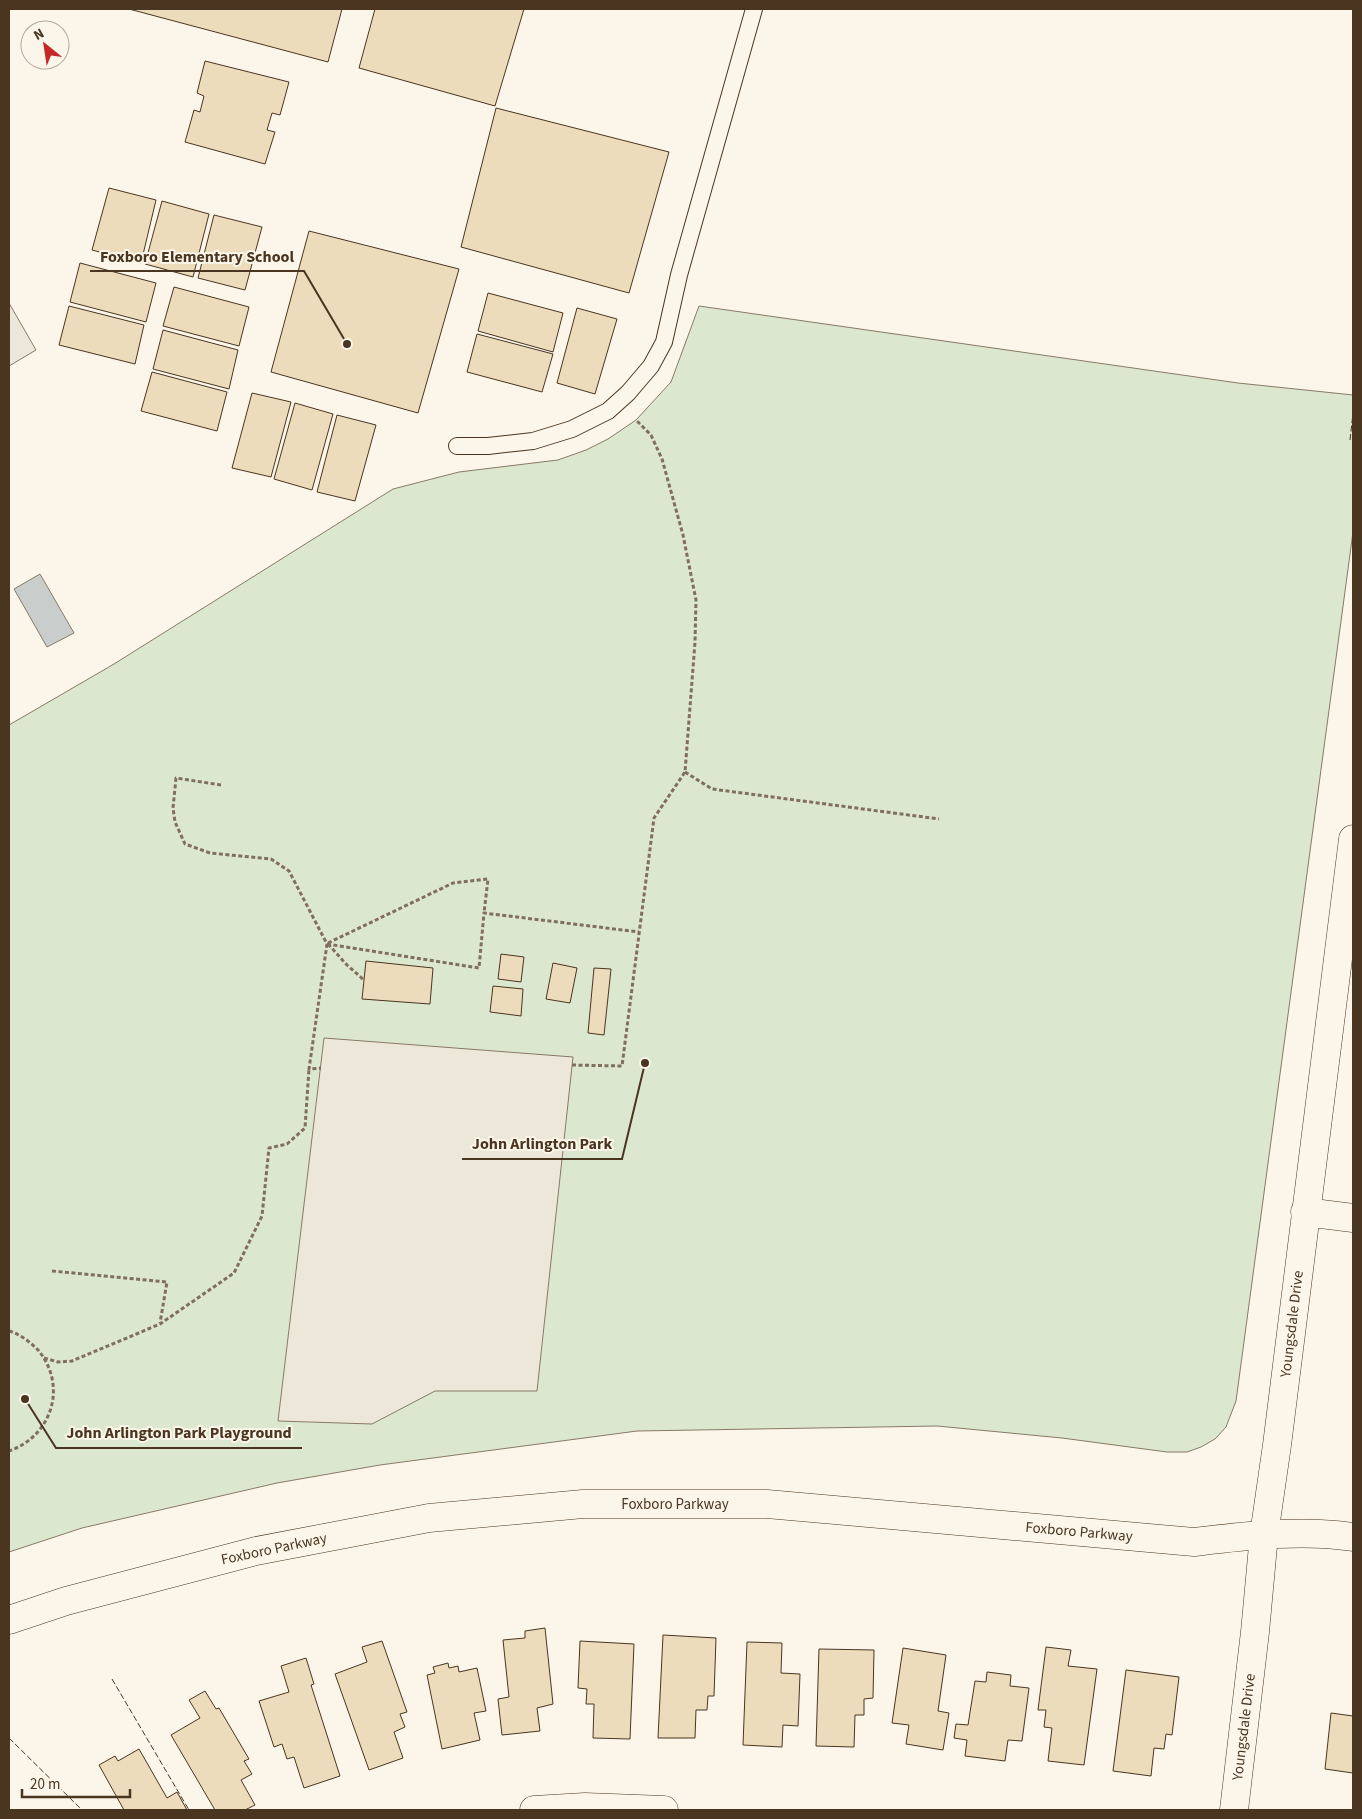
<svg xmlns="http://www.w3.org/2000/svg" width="1362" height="1819" font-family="'Source Sans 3',sans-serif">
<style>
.green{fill:#dce7d0;stroke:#887966}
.parking{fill:#ede7d9;stroke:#887966}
.water{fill:#c9cecd;stroke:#887966}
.building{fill:#ecdcbc;stroke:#4a3520}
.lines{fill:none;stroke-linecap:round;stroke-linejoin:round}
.lane-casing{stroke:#4a3520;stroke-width:18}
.street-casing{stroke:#4a3520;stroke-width:29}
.secondary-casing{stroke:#4a3520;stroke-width:29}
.path{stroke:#7f6f5c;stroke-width:3;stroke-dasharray:4 2.5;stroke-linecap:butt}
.lane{stroke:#fbf6e9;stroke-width:16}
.street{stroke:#fbf6e9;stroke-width:28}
.secondary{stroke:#fbf6e9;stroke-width:28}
.fence{stroke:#4a3520;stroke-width:1;stroke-dasharray:6 2.5;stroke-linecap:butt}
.labels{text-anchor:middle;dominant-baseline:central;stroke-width:4;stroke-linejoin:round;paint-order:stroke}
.street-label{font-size:15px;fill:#4a3520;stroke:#fbf6e9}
.leader{fill:none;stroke:#4a3520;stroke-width:2}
.callout-dot{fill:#4a3520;stroke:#fbf6e9;stroke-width:2}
.callout-label{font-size:16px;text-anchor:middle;font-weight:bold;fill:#4a3520;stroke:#fbf6e9;stroke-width:4;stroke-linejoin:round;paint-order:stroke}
</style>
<rect width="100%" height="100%" fill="#fbf6e9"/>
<path class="green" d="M699,306L1238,383L1353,395V532L1236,1401L1226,1427L1215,1439L1201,1447L1187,1452H1167L1062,1438L937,1426L637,1431L380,1465L277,1483L82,1528L9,1552V725L114,664L393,489L459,472L558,460L586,450L608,439L636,420L671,382Z"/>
<g class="parking">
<path d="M9,303L36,350L9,366Z"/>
<path d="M324,1038L573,1057L537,1391H435L372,1424L278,1421Z"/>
</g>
<path class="water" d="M40,574L74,633L47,647L14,589Z"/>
<g class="building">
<path d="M129,9H342L328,62Z"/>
<path d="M375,9H524L495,106L359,68Z"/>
<path d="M205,61L289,82L280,115L272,113L267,130L275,132L265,164L185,142L194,110L200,112L204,96L197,93Z"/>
<path d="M496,108L669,152L629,293L461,247Z"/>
<path d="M109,188L156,200L141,263L92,250Z"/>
<path d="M162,201L209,214L193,277L145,264Z"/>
<path d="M214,215L262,227L245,290L198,278Z"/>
<path d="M309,231L459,269L418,413L271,372Z"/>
<path d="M80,263L156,283L146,322L70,302Z"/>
<path d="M174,287L249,307L239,346L163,326Z"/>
<path d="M488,293L563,313L553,352L478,331Z"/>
<path d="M69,306L144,325L135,364L59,345Z"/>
<path d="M577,308L617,319L595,394L557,383Z"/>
<path d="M163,330L238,350L229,389L153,369Z"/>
<path d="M477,334L553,354L542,392L467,372Z"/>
<path d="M152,372L227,392L217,431L141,411Z"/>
<path d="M252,393L291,402L271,477L232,468Z"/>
<path d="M295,403L333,414L312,490L274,479Z"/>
<path d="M337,415L376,425L355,501L317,492Z"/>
<path d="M501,954L524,957L521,982L498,979Z"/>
<path d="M366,961L433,968L430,1004L362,999Z"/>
<path d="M553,963L577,968L570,1003L546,999Z"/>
<path d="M594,968L611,969L604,1035L588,1033Z"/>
<path d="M493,986L523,989L521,1016L490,1012Z"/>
<path d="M545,1628L553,1704L537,1708L540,1731L502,1735L498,1699L509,1697L503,1640L525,1638V1631Z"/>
<path d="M663,1635L716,1638L714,1696H708L707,1710H696L695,1738H658Z"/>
<path d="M382,1641L407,1712L400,1714L405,1727L394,1732L403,1758L369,1770L335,1674L367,1662L362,1647Z"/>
<path d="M580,1641L634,1644L630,1739L593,1738L594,1704H586L587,1689L578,1688Z"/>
<path d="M747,1642L782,1643L781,1673L800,1674L798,1726L783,1725L782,1747L743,1745Z"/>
<path d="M1046,1647L1071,1650L1068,1666L1097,1669L1084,1765L1048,1761L1052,1728L1044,1727L1046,1710H1038Z"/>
<path d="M903,1648L946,1655L938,1711L949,1713L943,1750L906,1744L909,1725L892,1723Z"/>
<path d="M819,1649L874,1650L873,1698L864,1699V1715H855L854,1747L816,1746Z"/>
<path d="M306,1658L314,1684L311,1685L340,1776L304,1788L294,1757L287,1759L282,1744L274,1747L259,1701L289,1692L281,1666Z"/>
<path d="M448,1663L449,1668L458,1666L459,1672L477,1668L486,1711L474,1713L480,1740L442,1749L427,1675L435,1673L433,1667Z"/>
<path d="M1126,1670L1179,1677L1172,1735L1166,1734L1164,1749L1154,1748L1151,1776L1113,1771Z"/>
<path d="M987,1672L1011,1675L1010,1686L1029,1688L1022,1741L1008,1740L1005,1761L965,1756L967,1740L954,1738L956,1724L968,1725L975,1681L986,1682Z"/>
<path d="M205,1691L216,1709L219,1708L249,1759L244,1761L252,1774L241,1780L255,1805L245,1810H215L171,1735L200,1718L189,1700Z"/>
<path d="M1331,1713L1353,1716V1773L1325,1769Z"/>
<path d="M139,1749L167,1798L177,1792L187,1810H124L99,1765L115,1756L118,1761Z"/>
</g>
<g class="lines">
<defs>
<path id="lane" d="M457,446H488L533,441L572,429L608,411L628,393L651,366L664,342L679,275L754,9"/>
<g id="street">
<path d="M1305,1212L1353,1218"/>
<path d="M534,1810L585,1807L664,1810"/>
<path d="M1234,1810L1255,1632L1264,1535"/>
</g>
<g id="secondary">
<path d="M1264,1535L1277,1445L1353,839"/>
<path d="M9,1620L66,1601L256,1551L429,1518L583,1504H767L1194,1542C1246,1536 1301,1529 1353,1537"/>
</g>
</defs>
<use href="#lane" class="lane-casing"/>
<use href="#street" class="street-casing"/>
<use href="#secondary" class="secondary-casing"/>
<g class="path">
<path d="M685,772L712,789L939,819"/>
<path d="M221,785L176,778L173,808L175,822L185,844L210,853L271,859L289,871L327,944L309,1069L321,1068"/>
<path d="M328,943L453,883L488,879L484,913"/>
<path d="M327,944L479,968L484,913L639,932"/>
<path d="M328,944L347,965L364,980"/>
<path d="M572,1065L622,1066L654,818L685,772L695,642L696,600L683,535L662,459L651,435L636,420"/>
<path d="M52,1271L167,1282L160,1323"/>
<path d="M9,1331C20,1334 30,1342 38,1350C68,1386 52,1436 9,1451"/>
<path d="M44,1358L58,1362L72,1361L160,1324L234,1273L262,1216L269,1148L287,1144L305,1128L309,1069"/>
</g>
<use href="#lane" class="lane"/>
<use href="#street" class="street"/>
<use href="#secondary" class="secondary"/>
<g class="fence">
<path d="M1350,440L1353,413"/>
<path d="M112,1679L189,1810"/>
<path d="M9,1738L82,1810"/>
</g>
</g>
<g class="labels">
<g class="street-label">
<text transform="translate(1292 1324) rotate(-83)">Youngsdale Drive</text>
<text x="675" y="1504">Foxboro Parkway</text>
<text transform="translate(1079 1532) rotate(5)">Foxboro Parkway</text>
<text transform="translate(274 1549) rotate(-12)">Foxboro Parkway</text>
<text transform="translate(1244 1727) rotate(-83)">Youngsdale Drive</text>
</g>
</g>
<path class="leader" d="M347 344L304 271H90M645 1063L622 1159H462M25 1399L56 1448H302"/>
<g class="callout-dot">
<circle cx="347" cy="344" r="5"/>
<circle cx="645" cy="1063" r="5"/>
<circle cx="25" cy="1399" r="5"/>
</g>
<g class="callout-label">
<text x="197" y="262">Foxboro Elementary School</text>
<text x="542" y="1149">John Arlington Park</text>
<text x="179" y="1438">John Arlington Park Playground</text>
</g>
<rect width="1362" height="1819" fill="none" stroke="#4a3520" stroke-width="20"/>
<g transform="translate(45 45) rotate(330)"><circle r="24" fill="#fbf6e9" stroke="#b4a999"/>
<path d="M0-4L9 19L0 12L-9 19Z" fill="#c62828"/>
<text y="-8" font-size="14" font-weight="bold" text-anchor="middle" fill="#4a3520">N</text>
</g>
<path d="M22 1789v8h108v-8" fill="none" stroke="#4a3520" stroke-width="2.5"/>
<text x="30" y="1789" font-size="15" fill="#4a3520" stroke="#fbf6e9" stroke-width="4" paint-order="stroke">20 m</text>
</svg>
